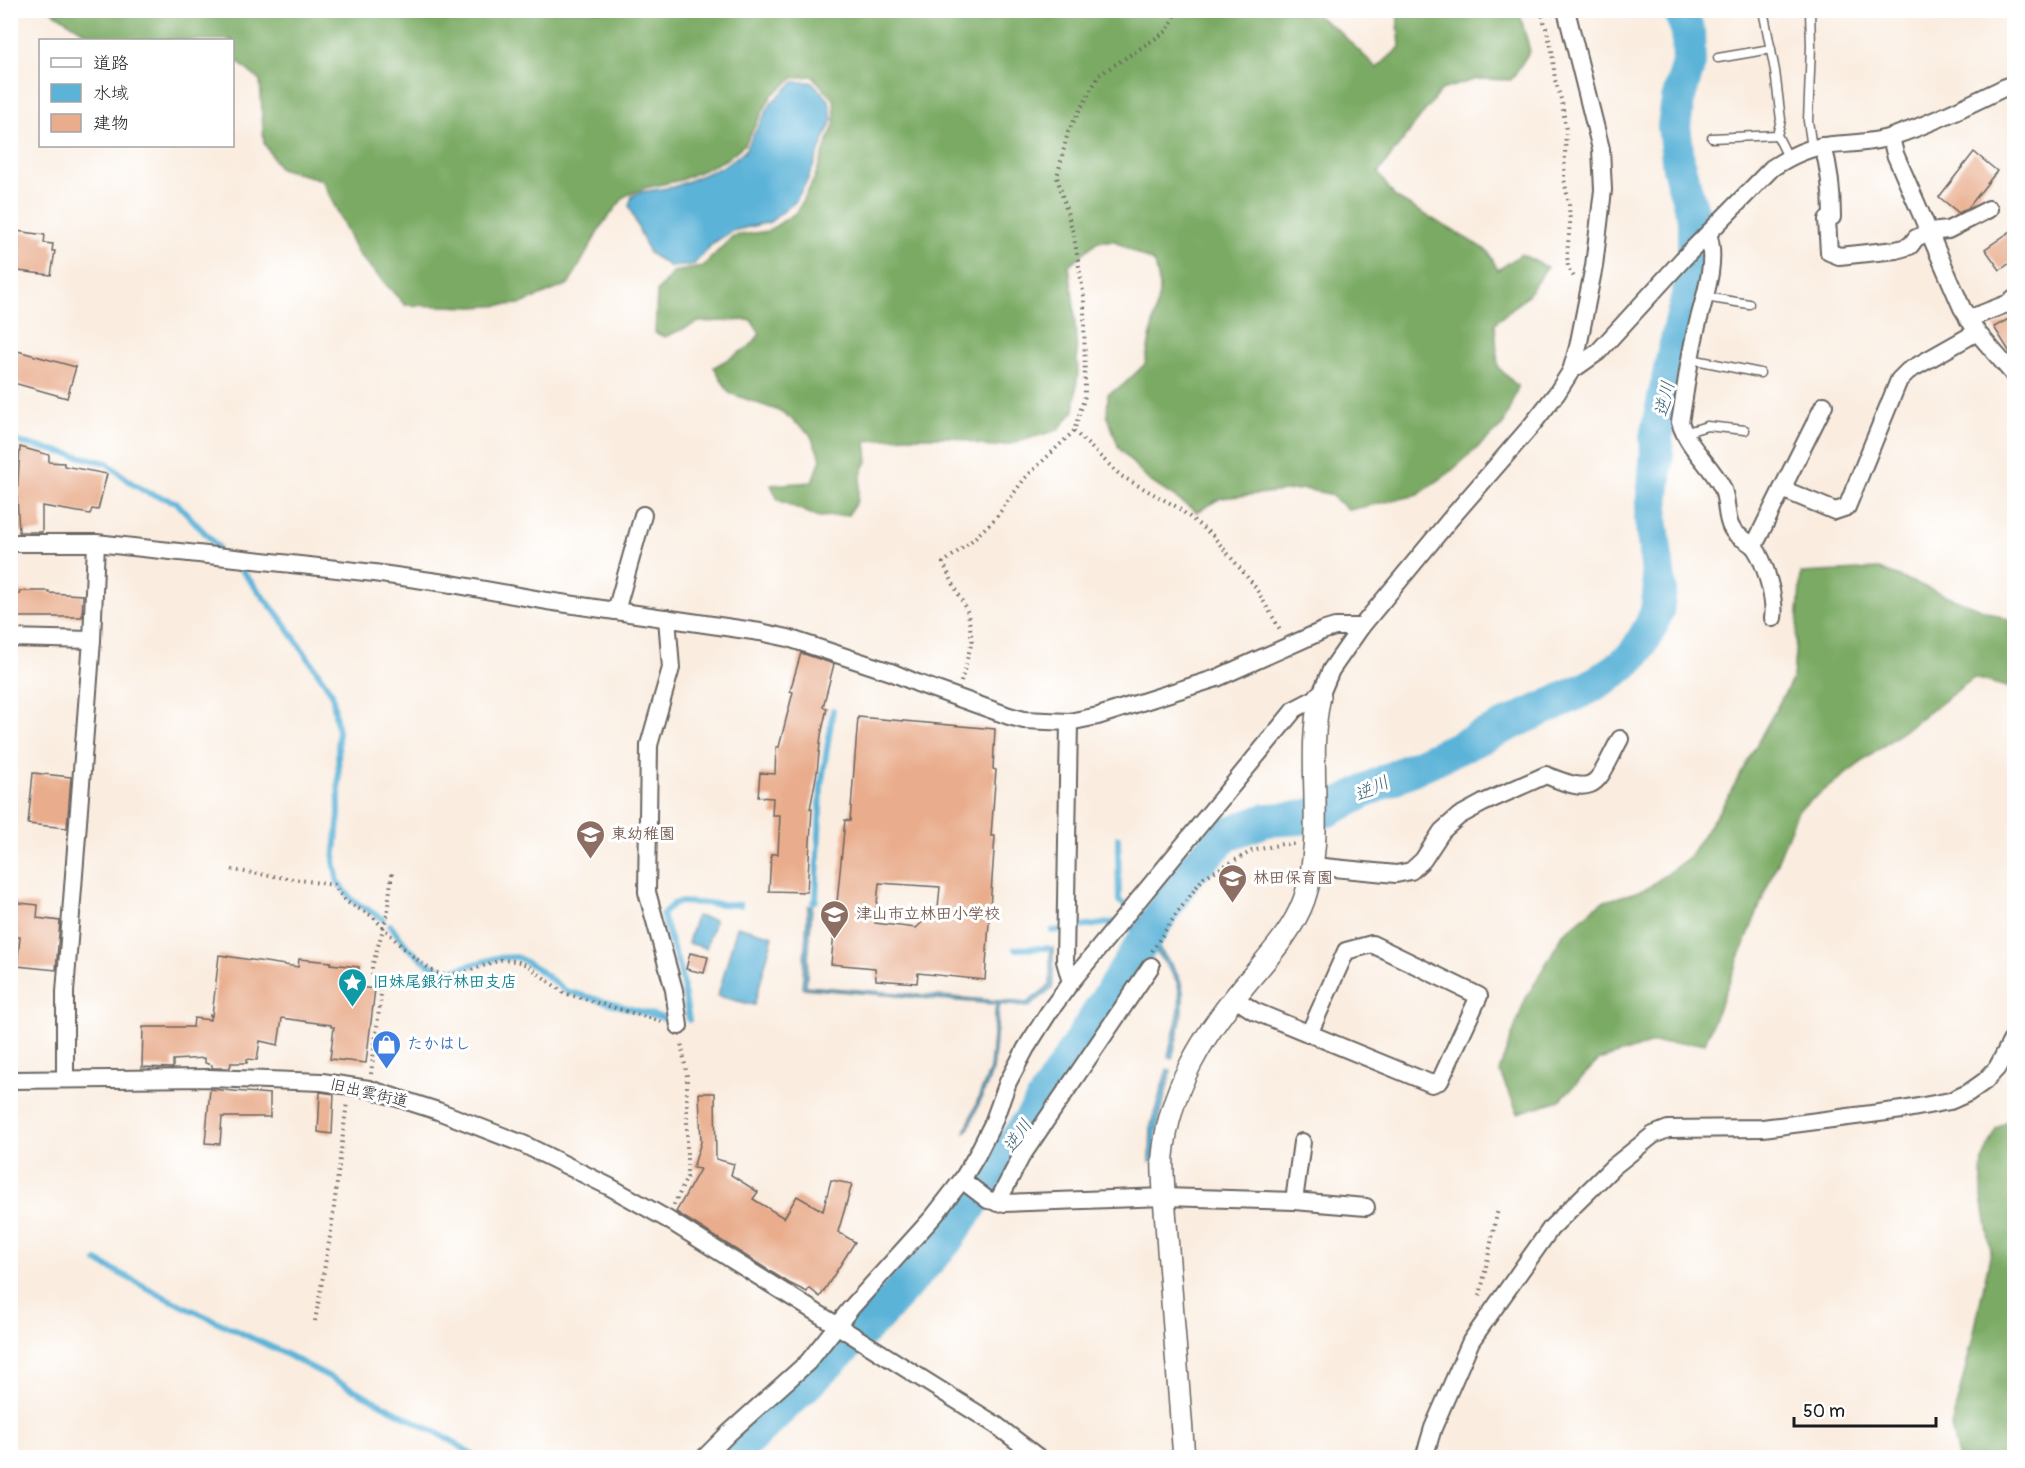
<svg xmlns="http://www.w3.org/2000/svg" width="2025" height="1468" font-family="Pangolin,'Klee One',sans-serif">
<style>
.forest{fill:#7aaa64;stroke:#4b6340;stroke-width:1.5}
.water{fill:#5bb3d8;stroke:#3c687a;stroke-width:1.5}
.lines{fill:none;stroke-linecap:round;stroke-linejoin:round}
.stream{stroke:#5bb3d8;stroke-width:6}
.river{stroke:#5bb3d8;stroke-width:34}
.building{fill:#e9ad8d;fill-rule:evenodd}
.service-casing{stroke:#6a6561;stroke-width:11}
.minor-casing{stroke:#6a6561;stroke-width:20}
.tertiary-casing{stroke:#6a6561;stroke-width:24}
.path{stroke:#6a6561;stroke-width:4;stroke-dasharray:1.5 4.5;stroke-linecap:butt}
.service{stroke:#fff;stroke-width:8}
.minor{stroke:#fff;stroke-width:16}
.tertiary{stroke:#fff;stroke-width:21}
.labels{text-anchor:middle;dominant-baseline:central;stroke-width:6;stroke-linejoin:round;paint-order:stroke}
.education-label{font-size:16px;font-weight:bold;fill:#785e54;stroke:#fff;text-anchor:start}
.culture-label{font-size:16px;font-weight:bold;fill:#0d838f;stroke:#fff;text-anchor:start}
.shop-label{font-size:16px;font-weight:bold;fill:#366cbe;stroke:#fff;text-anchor:start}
.street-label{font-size:16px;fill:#1c1c1c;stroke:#fff}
.water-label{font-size:18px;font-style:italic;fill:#386071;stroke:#fff}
</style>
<rect width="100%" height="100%" fill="#fff"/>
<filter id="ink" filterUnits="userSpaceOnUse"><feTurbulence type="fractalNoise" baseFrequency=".0167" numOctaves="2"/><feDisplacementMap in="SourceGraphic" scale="12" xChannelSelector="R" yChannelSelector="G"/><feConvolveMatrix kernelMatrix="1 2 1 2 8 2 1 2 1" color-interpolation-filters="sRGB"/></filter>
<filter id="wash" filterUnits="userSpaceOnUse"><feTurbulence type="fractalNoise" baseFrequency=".008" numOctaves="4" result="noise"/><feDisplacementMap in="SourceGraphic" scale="24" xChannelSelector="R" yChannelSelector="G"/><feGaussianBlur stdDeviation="1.35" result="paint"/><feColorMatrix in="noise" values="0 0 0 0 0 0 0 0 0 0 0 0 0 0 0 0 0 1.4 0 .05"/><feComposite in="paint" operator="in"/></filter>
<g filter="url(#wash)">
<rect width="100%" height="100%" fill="#faede0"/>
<g class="forest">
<path d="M1312,10L1313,13L1339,31L1377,68L1400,47L1397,11H1519L1530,51L1511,80L1477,79L1441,90L1378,173L1395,197L1488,251L1498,270L1521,254L1547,267L1528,295L1495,323L1498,367L1518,387L1503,425L1449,473L1418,495L1349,510L1329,494L1304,489L1221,498L1197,512L1148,480L1119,448L1107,415L1108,394L1122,386L1145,364L1160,288L1155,263L1115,241H1098L1069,265L1074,306L1078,373L1074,411L1058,430L1010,444L989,447L954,437H906L866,441L868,460L862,471L857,501L848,515L818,517L778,500L771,485L812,482L821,459L810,434L782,412L729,393L714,367L749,347L760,334L751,320L699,322L665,337L655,333L657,292L673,272L702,267L733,236L768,231L797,212L814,179L835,122L834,100L812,76L794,78L772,95L745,144L725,160L681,180L645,188L625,196L602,225L569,284L521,304L475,307L405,305L358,254L322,180L279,168L264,143L260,81L233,58L232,40H97L51,11Z"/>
<path d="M1879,569L2014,622V689L1974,678L1798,810L1705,1043H1653L1599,1060L1560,1100L1518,1113L1499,1071L1525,1000L1563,934L1602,902L1646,889L1688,858L1725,802L1793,678L1801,573Z"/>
<path d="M2014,1117V1457H1958L1951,1427L1971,1346L1991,1251L1981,1192L1983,1159L1996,1129Z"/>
</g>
<g class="water">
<path d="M794,82H812L829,100L832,120L808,179L795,202L770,222L732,231L713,243L693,265L671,267L649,253L629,206L632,196L641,192L674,187L722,167L744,152L772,102Z"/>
<path d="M808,906H812L806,986L1027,1003L1050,985V948H1053V987L1029,1007L999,1004L993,1070L968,1130L965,1132L990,1069L996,1004L802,988Z"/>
<path d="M696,916L715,920L706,948L688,943Z"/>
<path d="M737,926L773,936L754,1005L718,996Z"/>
<path d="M1158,947C1166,958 1177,970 1181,983C1188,1004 1176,1038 1172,1059L1168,1057C1172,1035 1184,1007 1178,985C1175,974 1164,963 1157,953Z"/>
<path d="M1167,1069L1171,1071L1157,1128L1155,1162H1150L1151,1125Z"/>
</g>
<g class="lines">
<g class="stream">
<path d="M10,440L107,463L133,484L148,493L176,502L218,547"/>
<path d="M238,566L282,620L332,693L338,732L339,814L334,861L338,882L353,901L383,919"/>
<path d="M1118,838L1119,901L1125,905"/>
<path d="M813,902L816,900L821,787L833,710"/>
<path d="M390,925L408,948L430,965L446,970H454L496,958L517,957L535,967L566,991L671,1020"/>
<path d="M1129,927L1151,942"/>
<path d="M1052,931L1117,922"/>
<path d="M1015,949L1048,948"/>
<path d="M689,1020L680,969L662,915L673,904L679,902L740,905"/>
<path d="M1006,1152L1008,1153"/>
<path d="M1171,1177L1176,1181L1178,1189"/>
<path d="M97,1261L166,1298L280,1351L454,1442L477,1458"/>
</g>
<path class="river" d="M729,1458L874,1320L945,1242L1033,1116L1185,876L1227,834L1266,820L1301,818L1328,810L1377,785L1588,688L1615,671L1634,655L1650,628L1657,611L1660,588L1651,519L1657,452L1656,437L1673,356L1694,271V218L1679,168L1674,126L1678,100L1689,63L1688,32L1680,10"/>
</g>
<g id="blocks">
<g class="building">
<path d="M1974,152L1997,171L1968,208L1959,213L1939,197Z"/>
<path d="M2014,229V260L2000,270L1985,249Z"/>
<path d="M16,231L45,235L44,243L53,244L52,251H55L51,275L10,270V239H15Z"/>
<path d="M2014,316V359L1994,327Z"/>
<path d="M10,349L76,367L67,398L10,382Z"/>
<path d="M20,447L49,455V462L64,463V466L107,474L98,510L92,509L90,514L42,506V532H19L17,497Z"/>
<path d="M20,591H49V593L83,595L82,617H12V594H20Z"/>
<path d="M801,653L834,664L823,707L827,708L821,735L817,772L810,809H812L807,892L769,891L771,854H778L780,815H772L773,798L758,797L760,773L775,774L776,747H779L793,692L790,691Z"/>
<path d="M858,717L995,729L993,769L996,770L991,836H995L985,980L918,973L917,983L876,980L875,968L831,964L845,820L850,821ZM879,883L940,887L938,908L916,928L875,923Z"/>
<path d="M33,773L71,777L67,828L28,824Z"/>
<path d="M10,902L38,905L37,918L60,921L56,970L17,966L20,937H10Z"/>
<path d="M690,953L708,957L704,973L686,969Z"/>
<path d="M219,955L298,967L299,959L331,962L330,964L359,967L357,987L375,989L366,1063L330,1059L334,1027H331V1025L282,1018L278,1045L260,1041L257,1060L247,1059V1063H231L230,1068H212V1065L205,1063V1058L173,1060V1068L142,1067L143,1027H193L194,1018L210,1020V1015L212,1016Z"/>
<path d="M210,1089L270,1094V1117H222L220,1144L205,1143Z"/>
<path d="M320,1092L334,1094L332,1134L318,1132Z"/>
<path d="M699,1093H715L716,1159L734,1164L731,1175L758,1192L753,1199L784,1218L797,1196L823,1211L831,1180L852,1184L838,1232L855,1242L820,1297L809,1288L807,1292L789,1283L676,1212L700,1169L693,1168L701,1142Z"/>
</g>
</g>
</g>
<g filter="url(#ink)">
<use href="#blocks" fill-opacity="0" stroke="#6a6561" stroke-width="1.5"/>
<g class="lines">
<defs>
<g id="service">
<path d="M1763,10L1775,71L1781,120L1777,135L1788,157"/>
<path d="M1810,10L1811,46L1808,121L1812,148"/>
<path d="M1718,58L1771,49"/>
<path d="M1712,138L1777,135"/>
<path d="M1705,297L1749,304"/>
<path d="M1691,359L1760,373"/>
<path d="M1684,433L1707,426L1745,430"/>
</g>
<g id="minor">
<path d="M1891,137L1895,154L1962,308L1977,332L2014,375"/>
<path d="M1823,146C1830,170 1832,193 1832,217L1827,220L1829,252L1839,256L1896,250L1910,246L1916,238L1929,232L1948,230L1989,209"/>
<path d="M1708,234C1719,265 1700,308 1694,339C1688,366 1685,394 1680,422C1688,448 1710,464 1722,487C1728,500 1725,515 1731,527C1736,538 1748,539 1755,548C1765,562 1776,601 1773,618"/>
<path d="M1968,319L2009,303L2014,299"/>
<path d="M1571,371L1598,352L1683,259L1772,168C1787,158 1804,149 1823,146C1846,143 1869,144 1891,137C1934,123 1974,102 2014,83"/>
<path d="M1782,489L1824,405"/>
<path d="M10,543H96L374,573L452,584L547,601L760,632L788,638L891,672L917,683L1009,716L1024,720L1069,722L1098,716L1217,678L1322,631L1335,627H1361"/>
<path d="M1754,546L1782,489L1835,511L1847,507L1899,380L1908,371L1977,332"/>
<path d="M616,611L643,515"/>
<path d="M667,618L671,668L649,745L647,892L674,990L679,1026"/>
<path d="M10,638L92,640"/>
<path d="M1069,722L1065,961L1071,982"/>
<path d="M1313,866L1396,874L1411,871L1423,860L1442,831L1459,816L1483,803L1546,775C1599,798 1596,783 1620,739"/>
<path d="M1234,998L1254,1011L1432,1084L1440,1081L1479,996L1372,944L1346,951L1309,1034"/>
<path d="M65,1079V992L92,640L96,543"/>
<path d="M10,1080L209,1078L322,1082L369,1089L438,1111L523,1144L610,1187L667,1219L996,1425L1039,1458"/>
<path d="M962,1180L988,1200L1005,1203L1164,1197L1294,1201L1366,1207"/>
<path d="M1294,1201L1302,1142"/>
<path d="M997,1203L1021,1157L1151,966"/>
<path d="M704,1458L729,1433L808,1362L851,1308L934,1216L962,1180L977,1155L993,1123L1008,1082L1026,1048L1049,1012L1071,982L1295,709L1320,696L1331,670L1361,627L1452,517L1531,426L1557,393L1571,371L1578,347L1594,266L1603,190L1601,149L1566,10"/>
<path d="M1424,1458L1433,1428L1471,1341L1551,1228L1613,1167L1653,1135L1668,1129L1763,1128L1902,1110L1950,1101L1968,1093L1985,1081L1997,1068L2014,1036"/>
</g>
<path id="tertiary" d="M1184,1458L1164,1197C1164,1184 1162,1169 1163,1156C1169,1090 1203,1035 1244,986C1266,959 1292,933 1304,900C1327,833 1305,763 1320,696"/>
</defs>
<use href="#service" class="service-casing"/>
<use href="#minor" class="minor-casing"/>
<use href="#tertiary" class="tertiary-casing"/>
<g class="path">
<path d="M1541,10L1552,50L1555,80L1562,102L1566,130L1564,179L1569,204L1570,223L1567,254L1568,267L1574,277"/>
<path d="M1074,431L1121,476L1177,507L1213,536L1254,585L1281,631"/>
<path d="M961,682L972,641L968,613L943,563L969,543L995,519L1025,478L1074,431L1085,396L1084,298L1074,236L1057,177L1068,132L1099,75L1167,31L1177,10"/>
<path d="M232,870L334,885L345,901L372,916L406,951L434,972L445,975L462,973L501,960L516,961L527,965L564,993L663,1022"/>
<path d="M1152,951L1177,913L1204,877L1252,851L1282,844H1296"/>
<path d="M371,1074L381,994L372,974V967L387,915L392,872"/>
<path d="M674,1205L687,1177V1076L681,1042"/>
<path d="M1480,1296L1498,1209"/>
<path d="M315,1321L331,1231L347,1102"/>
</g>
<use href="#service" class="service"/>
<use href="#minor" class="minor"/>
<use href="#tertiary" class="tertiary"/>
</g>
</g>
<defs>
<symbol id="school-pin" viewBox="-11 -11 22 30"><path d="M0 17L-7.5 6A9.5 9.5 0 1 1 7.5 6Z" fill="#8d6e63" stroke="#fff"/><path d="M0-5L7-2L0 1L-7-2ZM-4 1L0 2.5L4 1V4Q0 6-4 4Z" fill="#fff"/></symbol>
<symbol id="sight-pin" viewBox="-11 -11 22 30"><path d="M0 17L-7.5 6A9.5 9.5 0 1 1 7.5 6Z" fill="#0f9aa8" stroke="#fff"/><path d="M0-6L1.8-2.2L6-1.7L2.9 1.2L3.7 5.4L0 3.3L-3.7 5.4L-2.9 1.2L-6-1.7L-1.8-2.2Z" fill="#fff"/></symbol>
<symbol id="shop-pin" viewBox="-11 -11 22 30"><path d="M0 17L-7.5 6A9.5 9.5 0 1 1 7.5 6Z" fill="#3f7fe0" stroke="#fff"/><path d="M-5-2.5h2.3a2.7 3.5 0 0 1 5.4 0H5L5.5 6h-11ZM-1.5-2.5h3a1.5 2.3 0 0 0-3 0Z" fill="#fff"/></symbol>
</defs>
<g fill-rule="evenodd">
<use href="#school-pin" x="574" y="818" width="33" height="45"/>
<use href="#school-pin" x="1216" y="862" width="33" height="45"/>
<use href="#school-pin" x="818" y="898" width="33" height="45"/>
<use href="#sight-pin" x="336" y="966" width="33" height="45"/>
<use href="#shop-pin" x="370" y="1028" width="33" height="45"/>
</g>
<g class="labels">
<g class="education-label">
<text x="611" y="834">東幼稚園</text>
<text x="1253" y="878">林田保育園</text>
<text x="856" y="914">津山市立林田小学校</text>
</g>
<g class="culture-label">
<text x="373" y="982">旧妹尾銀行林田支店</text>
</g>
<g class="shop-label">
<text x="407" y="1044">たかはし</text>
</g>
<g class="street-label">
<text transform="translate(369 1093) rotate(13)">旧出雲街道</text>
</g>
<g class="water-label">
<text transform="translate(1665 399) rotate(-77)">逆川</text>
<text transform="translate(1372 789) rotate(-25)">逆川</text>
<text transform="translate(1018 1136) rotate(-55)">逆川</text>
</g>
</g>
<rect width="2025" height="1468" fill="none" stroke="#fff" stroke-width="36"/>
<rect x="39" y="39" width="195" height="108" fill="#ffffff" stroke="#a4a4a4" stroke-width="1.5"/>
<rect x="51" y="58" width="30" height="9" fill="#ffffff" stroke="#a4a4a4" stroke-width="1.5"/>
<text x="93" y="69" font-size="18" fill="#1c1c1c">道路</text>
<rect x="51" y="84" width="30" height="18" fill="#5bb3d8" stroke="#a4a4a4" stroke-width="1.5"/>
<text x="93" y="99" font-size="18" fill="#1c1c1c">水域</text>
<rect x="51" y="114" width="30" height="18" fill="#e9ad8d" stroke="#a4a4a4" stroke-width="1.5"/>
<text x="93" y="129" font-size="18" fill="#1c1c1c">建物</text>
<path d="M1794 1417v9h142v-9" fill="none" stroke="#1c1c1c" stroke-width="3"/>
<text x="1803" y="1417" font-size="18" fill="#1c1c1c" stroke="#ffffff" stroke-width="4.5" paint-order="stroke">50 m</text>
</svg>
